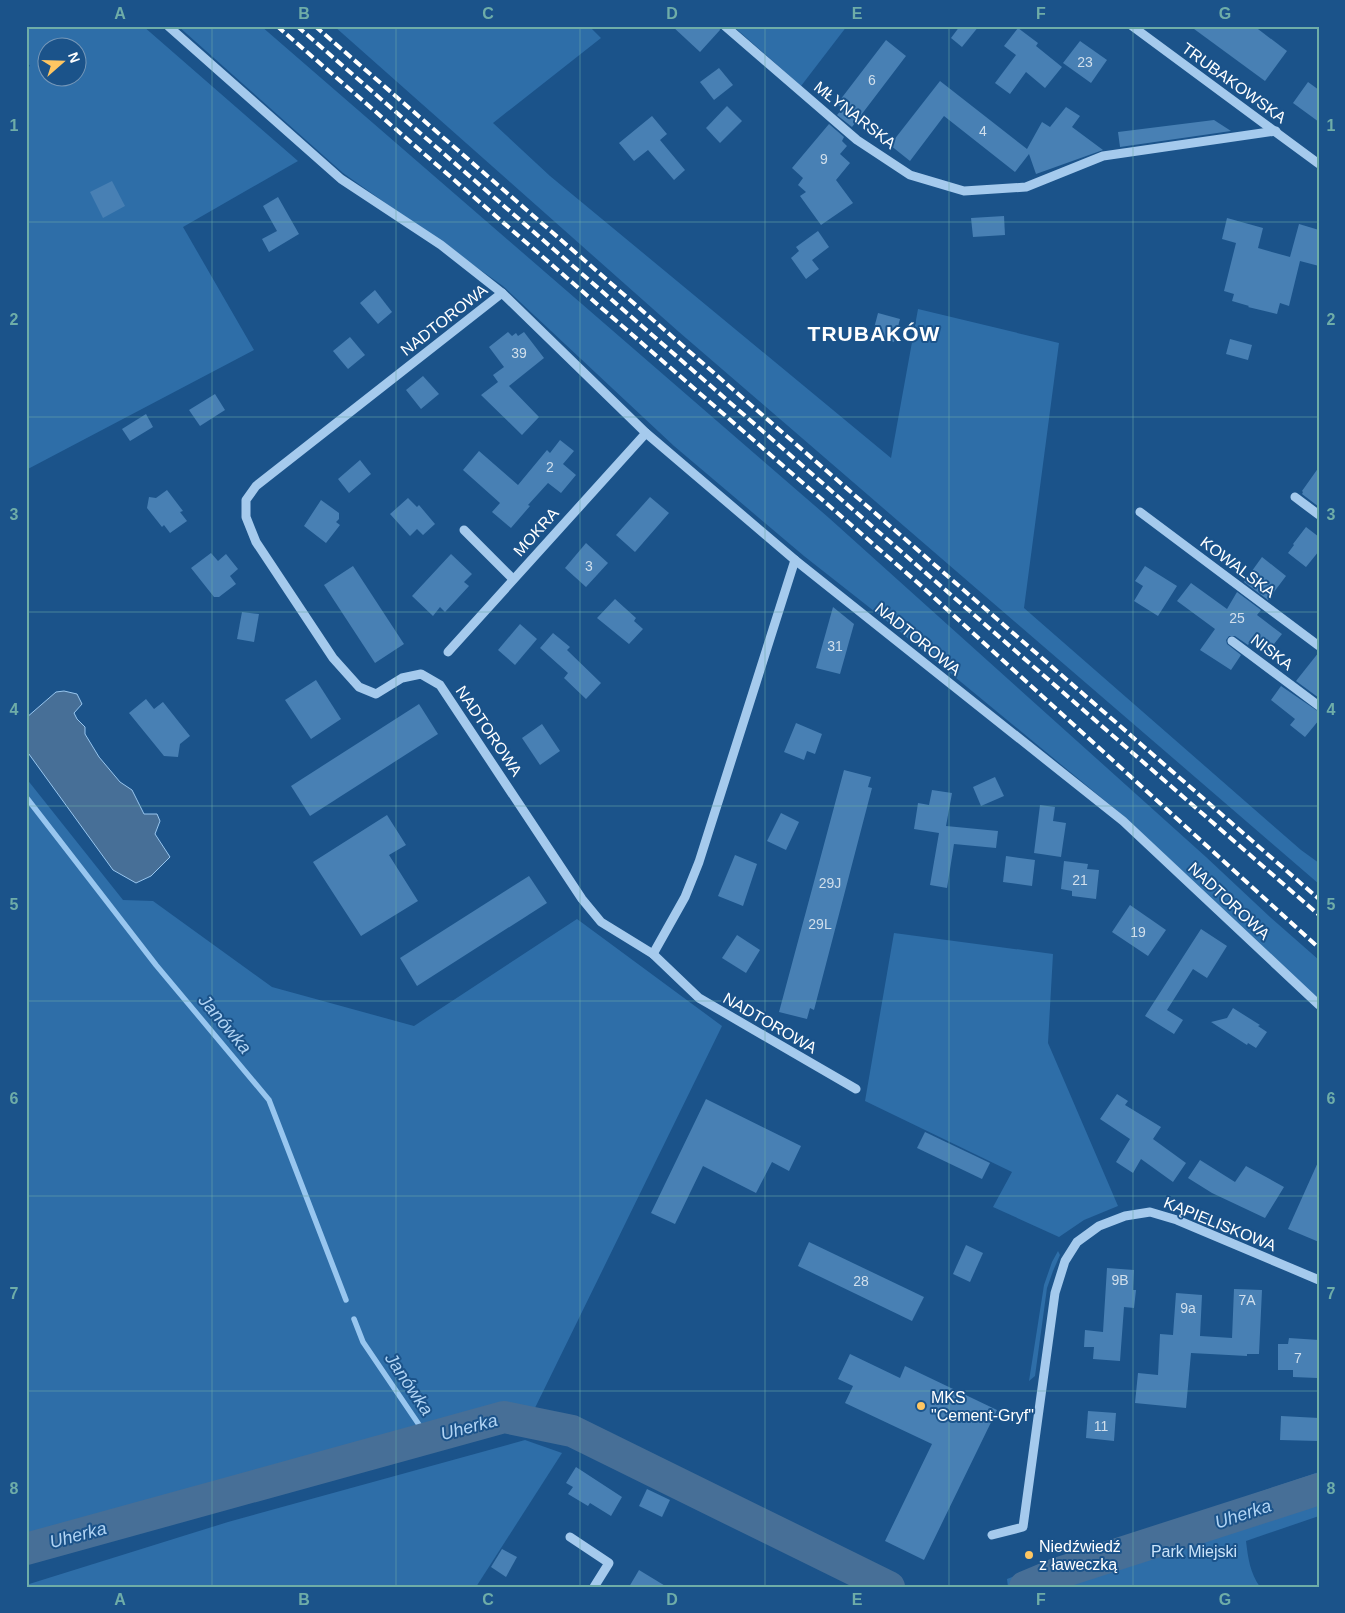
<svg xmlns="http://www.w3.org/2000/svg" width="1345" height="1613" font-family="Arial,sans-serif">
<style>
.green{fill:#2e6ea8;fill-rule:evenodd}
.water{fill:#476f97;stroke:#98c6ef}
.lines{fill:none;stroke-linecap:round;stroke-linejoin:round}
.stream{stroke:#98c6ef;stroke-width:5.5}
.river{stroke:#476f97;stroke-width:32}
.building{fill:#4880b4}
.minor{stroke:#a5caed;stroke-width:9}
.rail{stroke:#fff;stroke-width:4;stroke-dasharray:9 4;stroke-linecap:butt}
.grid{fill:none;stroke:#6fada8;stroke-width:1;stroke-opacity:0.55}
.poi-dot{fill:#fec662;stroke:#1b538a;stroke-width:2}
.labels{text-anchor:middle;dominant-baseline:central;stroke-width:4;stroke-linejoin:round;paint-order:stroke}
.number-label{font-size:14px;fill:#d1dfec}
.street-label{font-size:16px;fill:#fff;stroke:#1b538a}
.poi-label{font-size:16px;fill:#fff;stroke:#1b538a;text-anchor:start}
.park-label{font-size:16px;fill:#cae3f9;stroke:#1b538a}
.water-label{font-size:18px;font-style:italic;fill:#b1d4f4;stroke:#1b538a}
.district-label{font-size:21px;font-weight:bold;letter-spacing:1px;fill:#fff;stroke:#1b538a}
.neatline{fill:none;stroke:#6fada8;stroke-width:2}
.grid-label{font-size:16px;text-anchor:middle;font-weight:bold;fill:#6fada8}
</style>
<rect width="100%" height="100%" fill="#1b538a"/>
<g class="green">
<path d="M26,26H143L298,161L183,227L254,350L26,470V68L30,66L26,60ZM48,48H78V78H48Z"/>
<path d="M178,26H261L829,518L1206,857L1270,917L1319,960V1001L1126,818L893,626L804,556L674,446L503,286L343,173Z"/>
<path d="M334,26H589L601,38L493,123L550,176L891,458L918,309L1059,343L1024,608L1301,850L1319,863V884L679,332Z"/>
<path d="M733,26H847L801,86Z"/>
<path d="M26,778L123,900L153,901L272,987L414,1026L577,919L722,1026L532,1414L499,1406L168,1500L26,1539Z"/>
<path d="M894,933L1053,954L1048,1043L1118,1206L1084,1220L1059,1237L993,1207L1012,1172L865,1101Z"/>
<path d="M1058,1251L1060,1255L1053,1271L1047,1288L1035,1376L1029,1381L1044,1285L1052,1262Z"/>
<path d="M525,1440L562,1453L476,1587H26V1585L228,1522Z"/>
<path d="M1319,1472V1516L1246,1541C1248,1558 1250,1573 1260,1587H1008L1007,1579L1046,1564Z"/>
</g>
<path class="water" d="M64,691L77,694L82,704L74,713L77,719L85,727V734L99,757L120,782L132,790L144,814H157L160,821L155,834L170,857L151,876L136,883L113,870L26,750V718L56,692Z"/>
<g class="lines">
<g class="stream">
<path d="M26,797L156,965L269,1100L346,1300"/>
<path d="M354,1319L363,1342L428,1438"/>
</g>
<g class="river">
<path d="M26,1549L504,1417L572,1431L889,1587"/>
<path d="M1025,1587L1056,1574L1319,1489"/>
</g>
</g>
<g class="building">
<path d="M672,26H719L720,30L700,52Z"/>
<path d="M960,26H979L962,47L951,38Z"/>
<path d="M1190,26H1254L1287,51L1265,81Z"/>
<path d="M1018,28L1038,43L1036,46L1062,67L1045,88L1026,72L1010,94L995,83L1016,55L1004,46Z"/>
<path d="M886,40L906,56L852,127L837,115L843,108L837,104Z"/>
<path d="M1080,41L1107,60L1091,83L1063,63Z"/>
<path d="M719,68L733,85L714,100L700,82Z"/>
<path d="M940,81L1027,149L1042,122L1050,127L1066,107L1080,116L1072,127L1103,150L1036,174L1029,154L1015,172L944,116L910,161L890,145Z"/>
<path d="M1308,82L1319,90V122L1293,103Z"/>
<path d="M727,106L742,121L720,143L706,128Z"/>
<path d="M652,116L667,134L660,140L685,170L674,180L648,150L634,161L619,143Z"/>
<path d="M1214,120L1231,131L1120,147L1118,132Z"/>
<path d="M829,124L844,137L842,141L847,146L840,154L850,163L836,180L853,203L821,225L800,196L806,192L798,185L803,178L792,168Z"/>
<path d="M112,181L125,206L103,218L90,192Z"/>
<path d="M278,197L299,234L269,252L262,239L277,231L263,206Z"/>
<path d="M1004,216L1005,235L973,237L971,218Z"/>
<path d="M1227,218L1263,228L1258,248L1290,257L1299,224L1319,230V266L1300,261L1289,306L1280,303L1277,314L1248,307L1249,306L1232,301L1234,294L1224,291L1236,243L1222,239Z"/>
<path d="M818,231L829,247L812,260L819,269L806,279L791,258L799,251L796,247Z"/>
<path d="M375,290L392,312L378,324L360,303Z"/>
<path d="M878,313L900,319L894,342L872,336Z"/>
<path d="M508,332L512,336L516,333L518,336L524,332L544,358L509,386L539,417L522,435L481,395L498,382L493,375L504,367L489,347Z"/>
<path d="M350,337L365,355L348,369L333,351Z"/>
<path d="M1230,339L1252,345L1248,360L1226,354Z"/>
<path d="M423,376L439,394L421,409L406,390Z"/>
<path d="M215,394L225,410L200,426L189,410Z"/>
<path d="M146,414L153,427L130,441L122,429Z"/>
<path d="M560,440L574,451L563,464L576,475L561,493L548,483L528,505L530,506L511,528L492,512L500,503L463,470L479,451L518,485L547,450L550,453Z"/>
<path d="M360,460L371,474L349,493L338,479Z"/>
<path d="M1319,467V507L1302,494L1303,492L1302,491Z"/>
<path d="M167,490L183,511L180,512L187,521L170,533L164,525L162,527L147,508L149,497L156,498Z"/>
<path d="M650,497L669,513L635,552L616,535Z"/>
<path d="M408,498L417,507L419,505L435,524L423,535L417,529L410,536L390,514Z"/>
<path d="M321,500L339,513V519L336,522L340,525L326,543L304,526Z"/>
<path d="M1306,527L1319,537V551L1306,567L1288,553L1294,545L1293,544Z"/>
<path d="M586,543L608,563L586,587L565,568Z"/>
<path d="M211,553L218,561L226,554L238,569L230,576L236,584L219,597H214L191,568Z"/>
<path d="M451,554L472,574L464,582L469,586L445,612L440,607L433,616L412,596Z"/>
<path d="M1262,557L1286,576L1268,600L1244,582Z"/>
<path d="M353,566L404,644L375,663L324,585Z"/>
<path d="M1145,566L1177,586L1158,616L1134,601L1143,586L1135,581Z"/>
<path d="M1191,583L1227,609L1237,592L1261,610L1257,615L1282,634L1270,649L1254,636L1248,645L1235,636H1229L1226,640L1227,644L1241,655L1231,670L1200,650L1215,629L1177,601Z"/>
<path d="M615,599L636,618L634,621L643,629L629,644L597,618Z"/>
<path d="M833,607L854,624L840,674L816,668Z"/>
<path d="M242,612L259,614L254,642L237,639Z"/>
<path d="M520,624L537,639L515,665L498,650Z"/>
<path d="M553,633L570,647L567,650L601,683L586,699L564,678L568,673L540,648Z"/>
<path d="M1319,652V698L1296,681Z"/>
<path d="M316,680L341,719L311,739L285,700Z"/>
<path d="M1281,686L1319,712V720L1305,737L1290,725L1295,719L1271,700Z"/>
<path d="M146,699L154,709L163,702L190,736L180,744L178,757L164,756L129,713Z"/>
<path d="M419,704L438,734L310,816L291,786Z"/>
<path d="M796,723L822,734L815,754L807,751L804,760L784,752Z"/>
<path d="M542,724L560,751L540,765L522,738Z"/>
<path d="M844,770L871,777L868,787L872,788L814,1010L810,1008L807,1019L779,1012Z"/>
<path d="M995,777L1004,796L981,806L973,787Z"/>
<path d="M932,790L952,793L946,826L998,831L996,848L954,844L947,888L930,885L939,833L914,829L918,803L929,805Z"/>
<path d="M1040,805L1055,807L1053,821L1066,823L1061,857L1034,853Z"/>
<path d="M781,813L799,822L786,850L767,841Z"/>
<path d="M387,815L406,845L389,855L418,901L361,936L313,862Z"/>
<path d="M735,855L757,864L743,906L718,896Z"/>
<path d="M1006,856L1035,860L1032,886L1003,882Z"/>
<path d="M1064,861L1088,864L1087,869L1099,870L1096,899L1072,896V891L1061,889Z"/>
<path d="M529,876L547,903L417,986L400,958Z"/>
<path d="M1130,905L1166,930L1148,956L1112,932Z"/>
<path d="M1201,929L1227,946L1207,978L1193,969L1167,1010L1183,1020L1174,1034L1145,1016Z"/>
<path d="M737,935L760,950L746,973L722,958Z"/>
<path d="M1233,1008L1260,1025L1258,1026L1267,1032L1256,1048L1248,1043L1247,1045L1211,1022L1227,1018Z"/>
<path d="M1117,1094L1128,1101L1125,1105L1161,1127L1153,1139L1186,1163L1173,1182L1141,1159L1133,1173L1116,1162L1130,1139L1100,1119Z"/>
<path d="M706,1099L801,1146L789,1171L772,1162L756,1193L703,1166L675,1224L651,1213Z"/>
<path d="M925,1132L990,1163L982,1179L917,1148Z"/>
<path d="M1200,1160L1235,1182L1246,1166L1284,1187L1265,1218L1212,1193L1188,1178Z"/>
<path d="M1319,1160V1242L1288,1229Z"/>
<path d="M809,1242L924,1297L912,1321L798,1266Z"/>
<path d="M966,1245L983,1253L970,1282L953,1274Z"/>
<path d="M1107,1268L1134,1270L1133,1290H1136L1134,1308L1124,1307L1120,1361L1093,1359L1094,1347H1084L1085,1330L1103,1332Z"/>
<path d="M1234,1289L1262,1290L1259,1354H1247V1356L1191,1353L1186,1408L1135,1403L1138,1373L1158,1375L1160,1334L1173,1335L1176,1293L1202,1295L1200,1336L1232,1338Z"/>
<path d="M1289,1338L1319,1340L1317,1378L1293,1377V1370H1278V1344H1288Z"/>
<path d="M850,1354L900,1378L905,1366L997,1410L924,1560L885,1541L932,1444L845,1403L853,1386L838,1379Z"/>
<path d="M1088,1411L1116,1413L1114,1441L1086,1438Z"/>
<path d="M1281,1416L1319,1418V1441L1280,1440Z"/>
<path d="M576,1467L622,1497L611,1516L590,1503L588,1506L568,1494L573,1487L566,1483Z"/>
<path d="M647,1489L670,1500L662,1517L639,1506Z"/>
<path d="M502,1549L517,1557L506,1577L491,1567Z"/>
<path d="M639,1570L667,1587H629Z"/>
</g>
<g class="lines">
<g class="minor">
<path d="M168,26L341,179L441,245L502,293L646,433L795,560L1123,821L1319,1005"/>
<path d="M725,26L857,140L910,175L964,191L1026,187L1103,156L1276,131"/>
<path d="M1132,26L1319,164"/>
<path d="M502,293L256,486L246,500V517L256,542L333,658L359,687L376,694L402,678L421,674L440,685L582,899L601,922L653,954L699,998L856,1089"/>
<path d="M1295,497L1319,515"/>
<path d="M1140,512L1319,646"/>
<path d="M464,530L513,579"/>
<path d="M1232,641L1319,706"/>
<path d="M448,652L646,433"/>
<path d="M653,954L685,897L699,862L795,560"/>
<path d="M992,1535L1023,1527L1055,1293L1065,1261L1077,1242L1099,1226L1125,1216L1150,1212L1177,1220L1319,1280"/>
<path d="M570,1537L609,1563L594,1587"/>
</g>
<g class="rail">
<path d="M277,26L918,583L1319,948"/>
<path d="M297,26L1319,915"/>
<path d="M315,26L1319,899"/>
</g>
</g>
<path class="grid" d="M212,26V1587M396,26V1587M580,26V1587M765,26V1587M949,26V1587M1133,26V1587M26,222H1319M26,417H1319M26,612H1319M26,806H1319M26,1001H1319M26,1196H1319M26,1391H1319"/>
<g class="poi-dot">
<circle cx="921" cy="1406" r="5"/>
<circle cx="1029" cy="1555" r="5"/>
</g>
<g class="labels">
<g class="number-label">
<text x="1085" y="62">23</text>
<text x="872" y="80">6</text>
<text x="983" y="131">4</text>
<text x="824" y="159">9</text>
<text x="519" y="353">39</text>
<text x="550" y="467">2</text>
<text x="589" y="566">3</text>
<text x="1237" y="618">25</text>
<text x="835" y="646">31</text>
<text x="1080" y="880">21</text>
<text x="830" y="883">29J</text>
<text x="820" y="924">29L</text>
<text x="1138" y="932">19</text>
<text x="1120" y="1280">9B</text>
<text x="861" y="1281">28</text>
<text x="1247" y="1300">7A</text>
<text x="1188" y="1308">9a</text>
<text x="1298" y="1358">7</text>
<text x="1101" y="1426">11</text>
</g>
<g class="street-label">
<text transform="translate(1234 83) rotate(36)">TRUBAKOWSKA</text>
<text transform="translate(855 115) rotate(38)">MŁYNARSKA</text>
<text transform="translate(444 320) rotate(-38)">NADTOROWA</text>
<text transform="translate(536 532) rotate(-48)">MOKRA</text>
<text transform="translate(1238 567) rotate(37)">KOWALSKA</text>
<text transform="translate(918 639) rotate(39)">NADTOROWA</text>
<text transform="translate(1272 652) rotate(37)">NISKA</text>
<text transform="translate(489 731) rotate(56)">NADTOROWA</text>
<text transform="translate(1229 901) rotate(43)">NADTOROWA</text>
<text transform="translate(770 1023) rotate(30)">NADTOROWA</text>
<text transform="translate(1220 1224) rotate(22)">KĄPIELISKOWA</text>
</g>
<g class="poi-label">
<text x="931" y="1397">MKS<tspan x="931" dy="18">"Cement-Gryf"</tspan></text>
<text x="1039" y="1546">Niedźwiedź<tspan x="1039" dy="18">z ławeczką</tspan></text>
</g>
<g class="park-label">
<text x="1194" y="1551">Park Miejski</text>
</g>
<g class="water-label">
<text transform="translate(225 1024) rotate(50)">Janówka</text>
<text transform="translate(409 1384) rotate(56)">Janówka</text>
<text transform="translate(469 1427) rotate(-15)">Uherka</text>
<text transform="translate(1243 1514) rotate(-18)">Uherka</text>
<text transform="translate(78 1535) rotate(-15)">Uherka</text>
</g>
<g class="district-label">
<text x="874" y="333">TRUBAKÓW</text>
</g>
</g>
<rect width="1345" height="1613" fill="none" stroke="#1b538a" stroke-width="55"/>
<g transform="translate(62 62) rotate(70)"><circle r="24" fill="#1b538a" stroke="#7698b9"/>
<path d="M0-4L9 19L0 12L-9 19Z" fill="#fec662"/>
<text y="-8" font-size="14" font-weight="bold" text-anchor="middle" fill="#ffffff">N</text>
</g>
<rect x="28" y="28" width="1290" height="1558" class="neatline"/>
<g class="grid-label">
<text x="120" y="19">A</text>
<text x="304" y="19">B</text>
<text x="488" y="19">C</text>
<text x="672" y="19">D</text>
<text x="857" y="19">E</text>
<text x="1041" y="19">F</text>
<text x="1225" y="19">G</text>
<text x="14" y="131">1</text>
<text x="1331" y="131">1</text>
<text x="14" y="325">2</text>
<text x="1331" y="325">2</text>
<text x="14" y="520">3</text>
<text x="1331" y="520">3</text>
<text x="14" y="715">4</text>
<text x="1331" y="715">4</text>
<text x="14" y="910">5</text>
<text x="1331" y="910">5</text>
<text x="14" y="1104">6</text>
<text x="1331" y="1104">6</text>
<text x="14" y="1299">7</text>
<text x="1331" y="1299">7</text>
<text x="14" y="1494">8</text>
<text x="1331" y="1494">8</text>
<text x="120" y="1605">A</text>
<text x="304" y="1605">B</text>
<text x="488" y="1605">C</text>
<text x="672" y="1605">D</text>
<text x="857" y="1605">E</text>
<text x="1041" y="1605">F</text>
<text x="1225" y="1605">G</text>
</g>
</svg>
